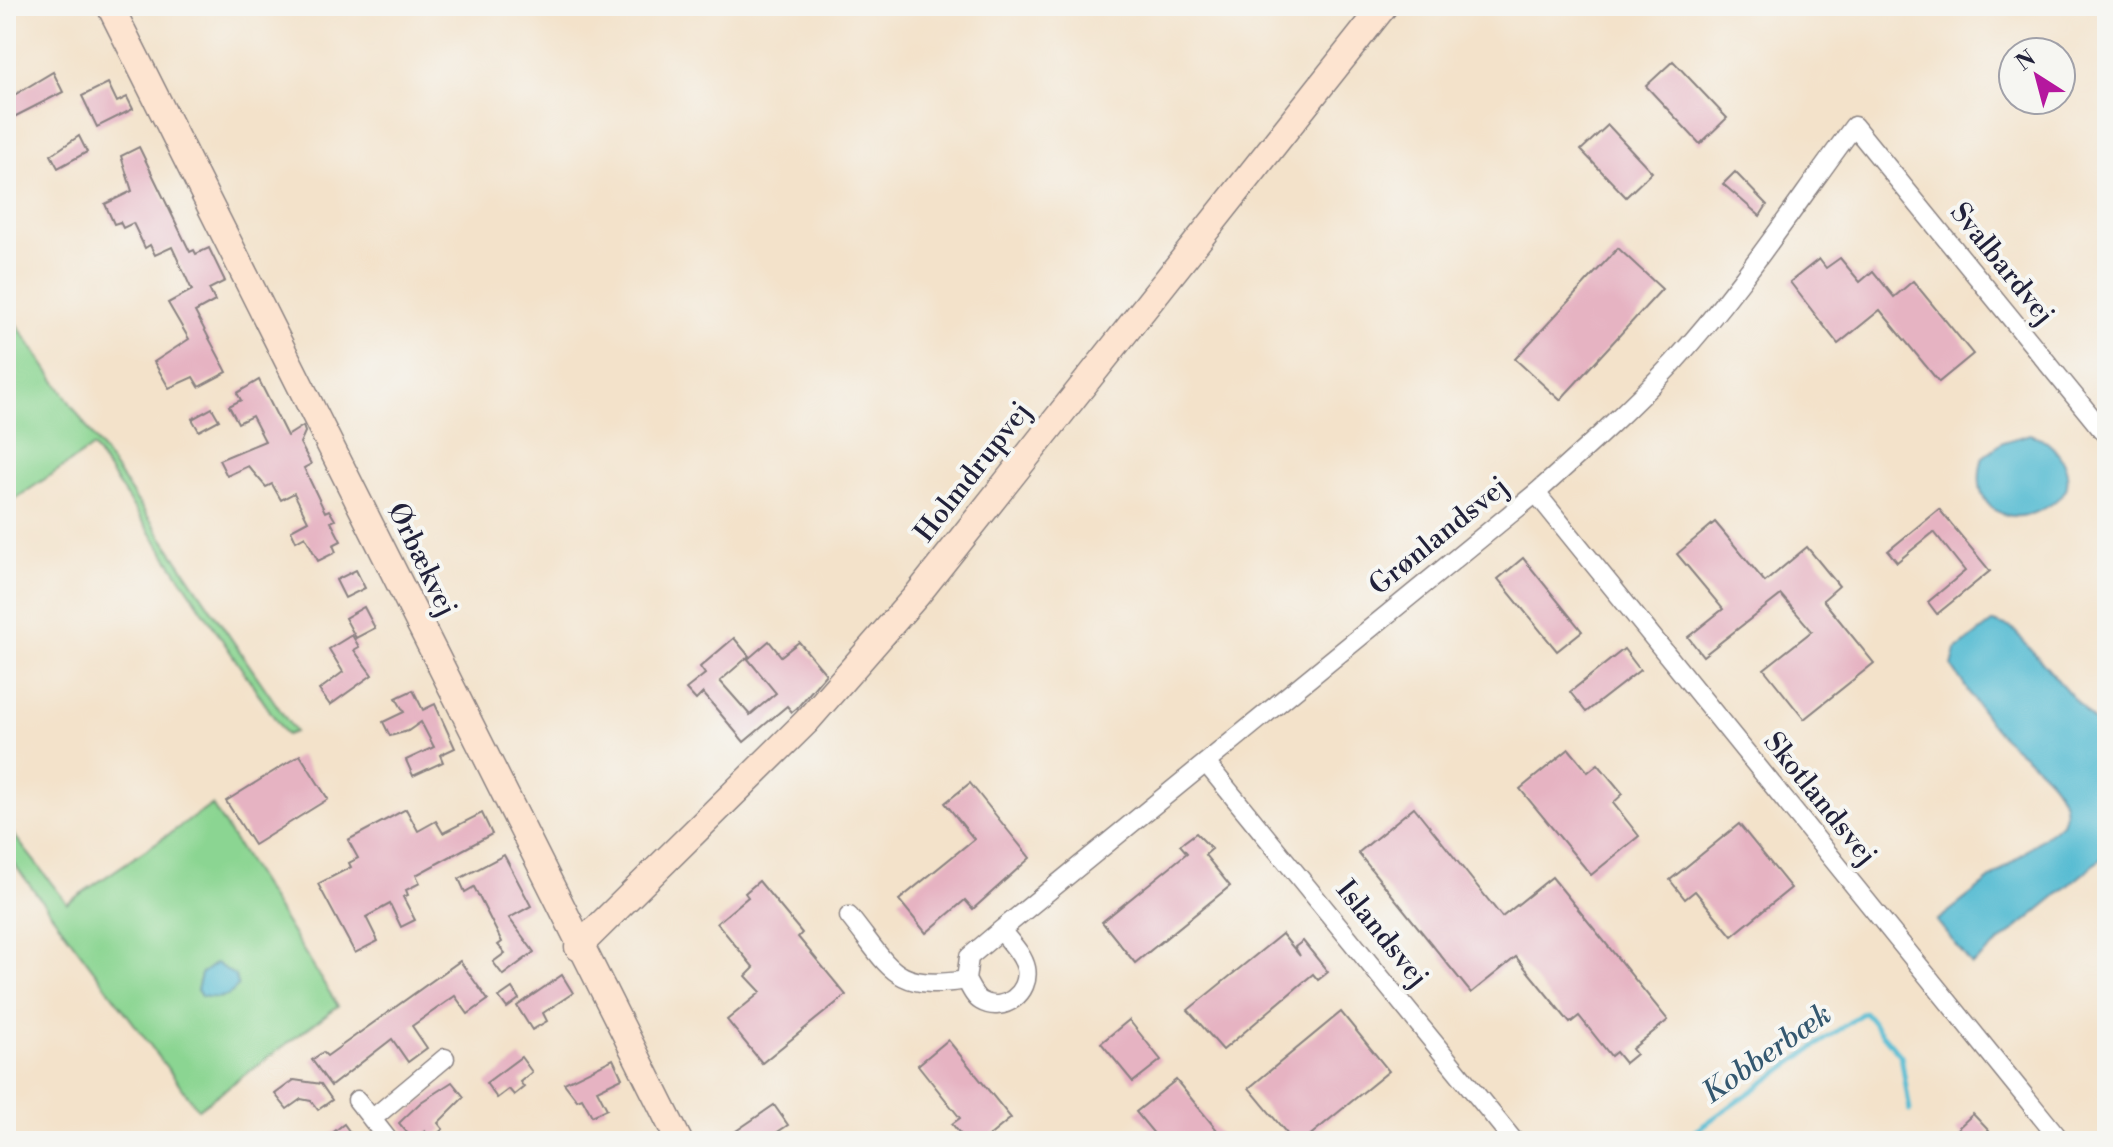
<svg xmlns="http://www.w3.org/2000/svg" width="2113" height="1147" font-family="'Libre Bodoni',serif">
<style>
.green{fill:#8bd592;stroke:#567c66;stroke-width:2}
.water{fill:#54bbd2;stroke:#3b6e86;stroke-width:2}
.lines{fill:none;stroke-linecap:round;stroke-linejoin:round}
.stream{stroke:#54bbd2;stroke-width:5}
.building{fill:#e6b3c2}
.street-casing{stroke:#8a8282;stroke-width:21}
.secondary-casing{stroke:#8a8282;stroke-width:29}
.street{stroke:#fff;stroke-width:18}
.secondary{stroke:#fde4d0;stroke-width:26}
.labels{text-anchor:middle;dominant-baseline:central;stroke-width:8;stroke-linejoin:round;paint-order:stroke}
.street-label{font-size:28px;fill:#22223b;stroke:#f6f6f2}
.water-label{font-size:30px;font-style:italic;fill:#345870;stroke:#f6f6f2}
</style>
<rect width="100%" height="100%" fill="#f6f6f2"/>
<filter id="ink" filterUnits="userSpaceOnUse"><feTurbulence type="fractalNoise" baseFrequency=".0125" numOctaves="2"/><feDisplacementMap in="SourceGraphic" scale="16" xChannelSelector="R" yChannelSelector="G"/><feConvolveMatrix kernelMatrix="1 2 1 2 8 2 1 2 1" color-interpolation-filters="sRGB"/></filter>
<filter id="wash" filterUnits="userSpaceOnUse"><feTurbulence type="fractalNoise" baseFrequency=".006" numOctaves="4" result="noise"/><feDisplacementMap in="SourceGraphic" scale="32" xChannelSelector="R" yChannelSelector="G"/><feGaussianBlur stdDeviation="1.8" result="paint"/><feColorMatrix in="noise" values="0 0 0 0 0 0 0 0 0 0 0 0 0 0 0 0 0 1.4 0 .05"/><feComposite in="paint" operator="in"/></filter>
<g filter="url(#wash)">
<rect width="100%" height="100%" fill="#f3e2ca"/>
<g class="green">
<path d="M6,309L295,732L286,735L93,447L6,505Z"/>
<path d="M212,805L338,1006L198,1109L6,853V825L67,903Z"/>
</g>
<g class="water">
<path d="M2030,434C2053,440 2073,466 2066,490C2031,534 1964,522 1983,457L2003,442Z"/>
<path d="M1993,622L2012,628L2107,736V854L1972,965L1937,921L2062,823C2079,786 2012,751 1994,728C1979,709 1966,687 1952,667L1956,650Z"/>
<path d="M216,963L235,976L238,986C228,999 217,999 201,996L197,990L201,974Z"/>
</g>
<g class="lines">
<path class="stream" d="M1681,1141L1864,1012L1901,1056L1910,1111"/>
</g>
<g id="blocks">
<g class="building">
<path d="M1673,61L1727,118L1700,144L1646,86Z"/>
<path d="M53,72L63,92L6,121V100Z"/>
<path d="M108,83L117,102L127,97L133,109L97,127L82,96Z"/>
<path d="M1608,125L1652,172L1626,197L1581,150Z"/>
<path d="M79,136L87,152L58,168L51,155Z"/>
<path d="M139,147L190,252L194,250L196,254L209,248L225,281L209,289L215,301L195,312L227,372L199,387L193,377L169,388L154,362L189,339L168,303L192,290L172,247L155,255L150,245L145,248L133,223L123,228L120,222L114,224L105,204L132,191L121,156Z"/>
<path d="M1735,172L1767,205L1760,216L1723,184Z"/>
<path d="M1618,248L1662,289L1560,400L1515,359Z"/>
<path d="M1840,258L1860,282L1873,271L1894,297L1913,281L1973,354L1939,382L1880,310L1838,344L1790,282L1819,259L1826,268Z"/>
<path d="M259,380L287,436L303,426L305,432L300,443L311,464L304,468L325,512L329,510L335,520L331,522L341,541L333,545L336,552L318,561L305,536L296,541L291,530L308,521L294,493L281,500L272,484L266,487L248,466L227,476L219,460L265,441L252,416L238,423L229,406L241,400L237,393Z"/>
<path d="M212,408L219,420L199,431L192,419Z"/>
<path d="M1939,509L1990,571L1937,614L1928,602L1965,571L1934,532L1897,562L1888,551Z"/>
<path d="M1715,522L1765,582L1807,547L1839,586L1823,600L1874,663L1804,719L1764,669L1812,631L1781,595L1703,656L1688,637L1723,609L1677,554Z"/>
<path d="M1523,558L1582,631L1557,651L1498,579Z"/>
<path d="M356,570L365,588L345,598L336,580Z"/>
<path d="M364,607L375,628L356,638L345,618Z"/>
<path d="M352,635L359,647L354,650L372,675L330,705L319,690L343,672L329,649Z"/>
<path d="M734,638L749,656L720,681L750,715L776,693L748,659L769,641L781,656L799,642L826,674L797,708L792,712L787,706L744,742L703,693L696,700L686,689L705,674L700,667Z"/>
<path d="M1624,649L1640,670L1586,712L1570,692Z"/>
<path d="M413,690L423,710L435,704L455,748L440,755L443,762L413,776L406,760L434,747L421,722L408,731L390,736L383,722L404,712L396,698Z"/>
<path d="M1569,749L1588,772L1598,764L1623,794L1613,803L1639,836L1591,875L1520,789Z"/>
<path d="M300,755L328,799L254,845L226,801Z"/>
<path d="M970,783L1030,858L973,909L965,900L926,933L899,900L974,839L945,803Z"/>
<path d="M1414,807L1502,917L1552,877L1668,1020L1632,1049L1636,1054L1625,1063L1616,1052L1611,1056L1579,1016L1570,1023L1516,957L1471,993L1358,853Z"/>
<path d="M406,809L418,831L436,821L443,833L482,813L492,834L416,875L420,883L406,890L408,895L403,897L415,920L401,927L390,904L366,917L378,941L355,953L318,884L351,867L349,863L358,858L348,840Z"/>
<path d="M1739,824L1791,888L1732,936L1695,891L1685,899L1670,880Z"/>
<path d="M1196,833L1212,849L1205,855L1230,886L1135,963L1102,922L1187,853L1180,845Z"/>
<path d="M504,855L531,906L509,918L534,952L503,975L493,962L505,953L498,945L502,942L474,887L465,892L459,879Z"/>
<path d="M759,881L802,933L798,937L846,995L762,1063L727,1020L761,992L746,976L754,968L717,923L748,897L745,893Z"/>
<path d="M1282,934L1300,956L1295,947L1303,941L1328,972L1318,980L1313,974L1223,1050L1188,1010Z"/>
<path d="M460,961L488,1000L468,1014L455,996L412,1026L427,1048L408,1062L392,1039L331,1086L312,1060L323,1052L327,1056Z"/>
<path d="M562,975L573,993L543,1013L547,1021L532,1030L517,1006Z"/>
<path d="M512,988L519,999L507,1008L499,997Z"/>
<path d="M1341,1012L1389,1071L1303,1141H1293L1249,1088Z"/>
<path d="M1129,1020L1161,1060L1133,1082L1101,1043Z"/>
<path d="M948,1040L1011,1118L983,1141H966L952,1124L960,1118L918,1065Z"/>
<path d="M521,1057L532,1072L520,1082L524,1087L514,1095L509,1089L497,1098L486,1083Z"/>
<path d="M613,1059L622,1078L597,1090L607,1109L592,1116L582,1098L577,1100L564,1083Z"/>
<path d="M294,1080L321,1084L332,1100L318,1110L311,1101L301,1099L287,1109L275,1094Z"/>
<path d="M1176,1080L1226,1141H1160L1136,1112Z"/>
<path d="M452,1082L464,1097L438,1123L443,1129L431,1139L425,1131L413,1140L399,1123L421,1102Z"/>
<path d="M774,1105L788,1125L764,1141H738L733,1133Z"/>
<path d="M1973,1114L1989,1131L1979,1141H1967L1956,1130Z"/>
<path d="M344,1124L356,1141H322Z"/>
</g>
</g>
</g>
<g filter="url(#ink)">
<use href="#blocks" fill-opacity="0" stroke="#8a8282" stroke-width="2"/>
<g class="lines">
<defs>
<g id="street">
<path d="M1536,493L2061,1141"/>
<path d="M1206,763L1514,1141"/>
<path d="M849,916C891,968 893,992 966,980"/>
<path d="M1001,930C1009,941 1023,954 1026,968C1031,993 1003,1014 981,1001C974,997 970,987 966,980L969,957L1001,930L1536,493C1583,451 1630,409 1673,363C1740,290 1795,205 1854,126L2107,436"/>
<path d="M357,1100L389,1141"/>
<path d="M372,1119L445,1058"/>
</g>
<g id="secondary">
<path d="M110,6L679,1141"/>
<path d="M578,947L806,722L917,595L1384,6"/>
</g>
</defs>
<use href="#street" class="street-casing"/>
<use href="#secondary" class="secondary-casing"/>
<use href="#street" class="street"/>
<use href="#secondary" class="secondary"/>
</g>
</g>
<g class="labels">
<g class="street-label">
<text transform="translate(2002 264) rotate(51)">Svalbardvej</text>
<text transform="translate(973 472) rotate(-52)">Holmdrupvej</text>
<text transform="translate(1439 536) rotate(-39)">Grønlandsvej</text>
<text transform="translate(422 560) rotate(64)">Ørbækvej</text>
<text transform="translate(1820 799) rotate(51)">Skotlandsvej</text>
<text transform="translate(1382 934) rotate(51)">Islandsvej</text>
</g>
<g class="water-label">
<text transform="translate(1767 1054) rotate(-35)">Kobberbæk</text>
</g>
</g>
<rect width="2113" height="1147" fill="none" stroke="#f6f6f2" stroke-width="32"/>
<g transform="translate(2037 76) rotate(324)"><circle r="38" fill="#f6f6f2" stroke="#a1a1a9" stroke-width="2"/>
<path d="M0-6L14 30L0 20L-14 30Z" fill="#b5179e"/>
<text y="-12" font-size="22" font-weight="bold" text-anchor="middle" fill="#22223b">N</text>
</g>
</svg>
